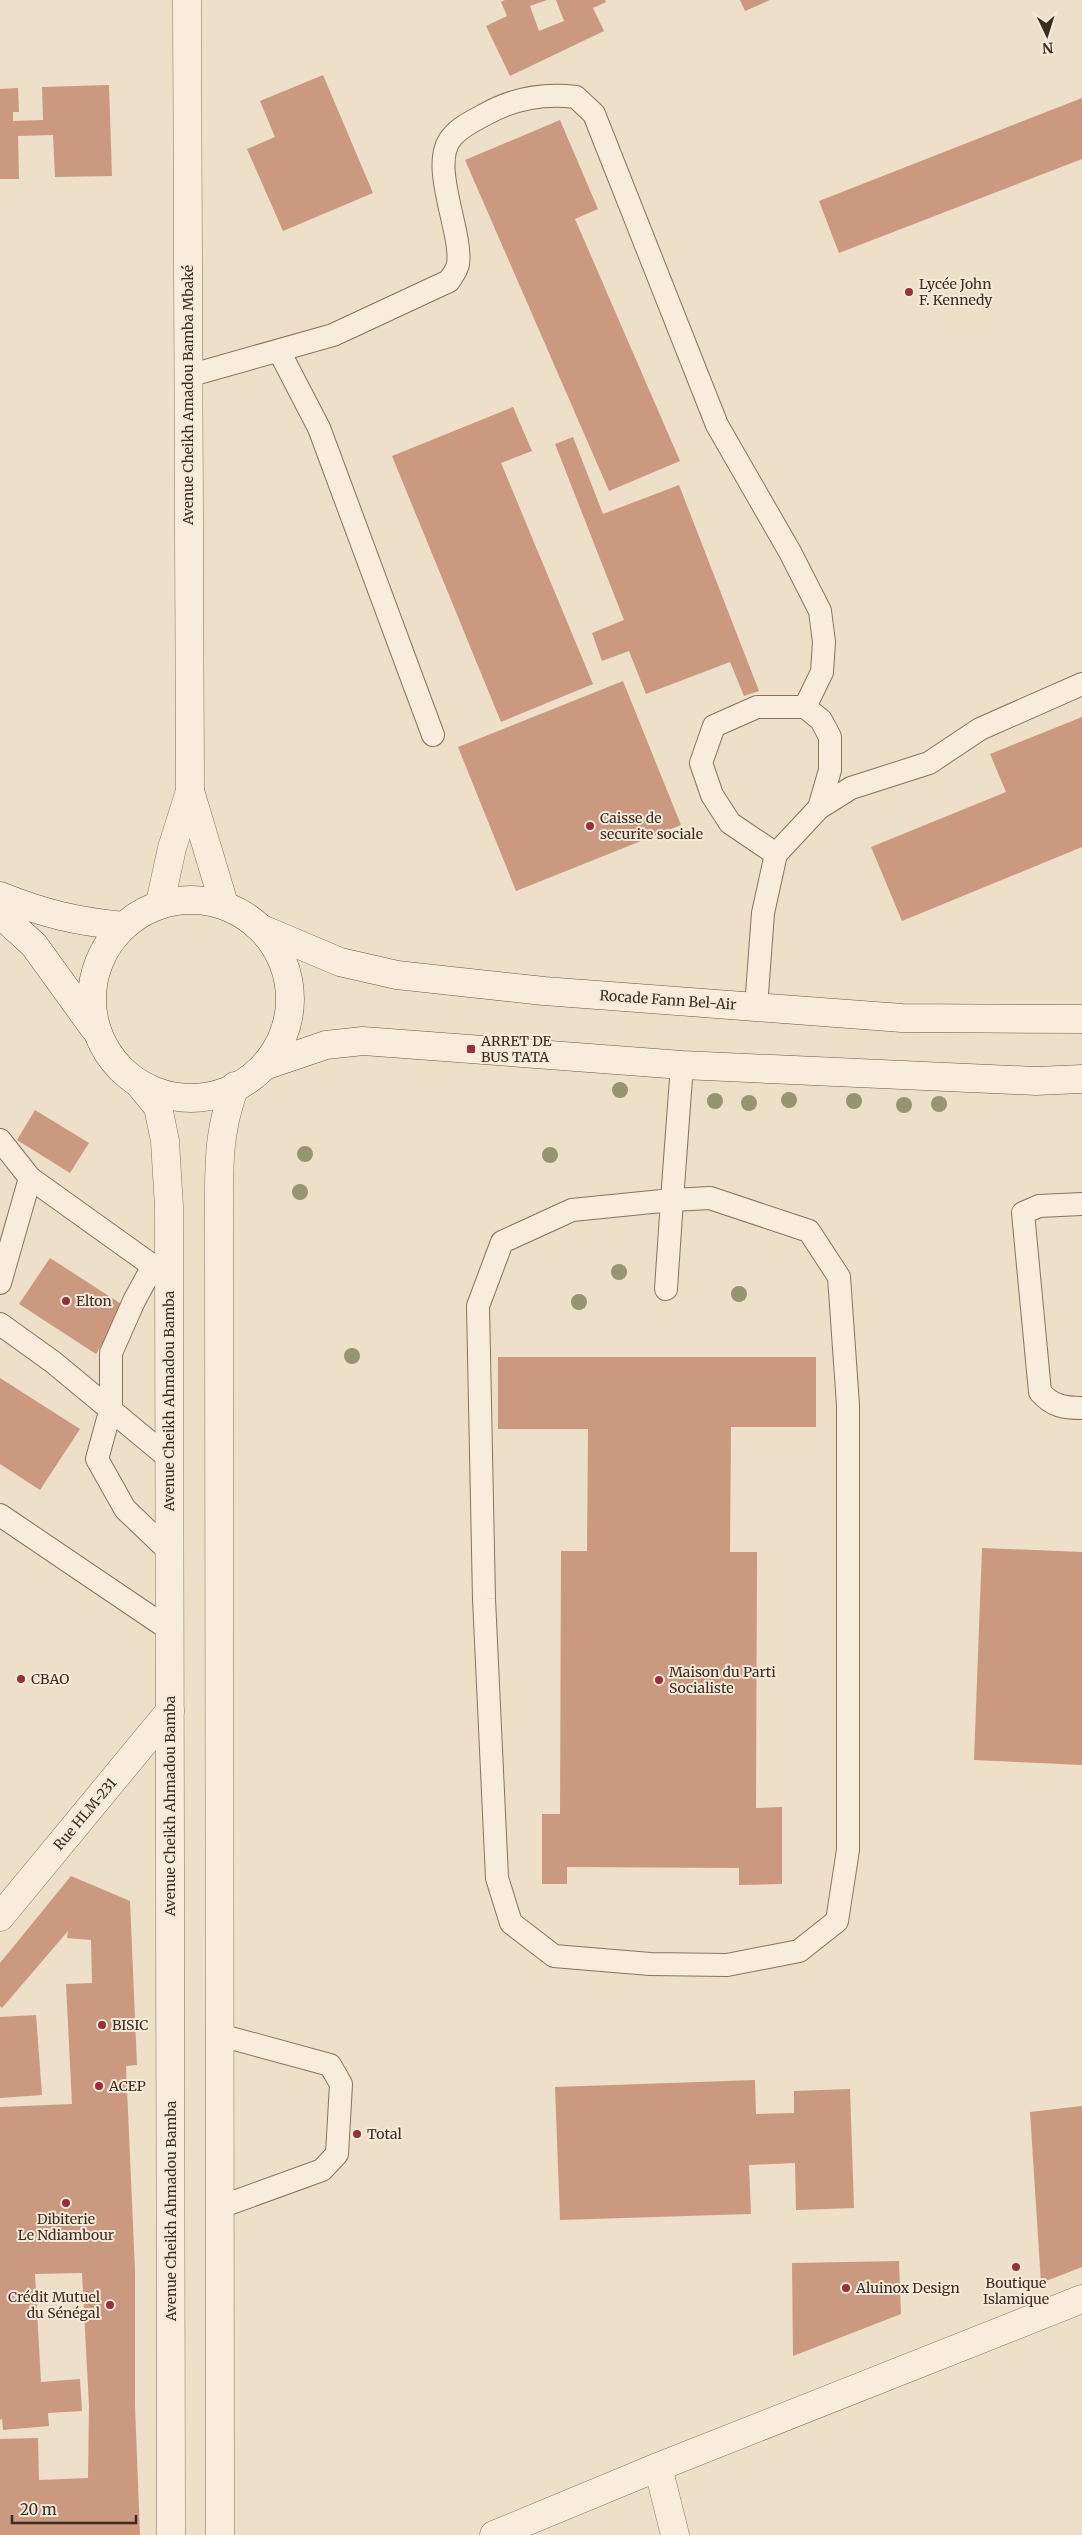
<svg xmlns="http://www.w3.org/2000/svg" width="1082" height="2535" font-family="Merriweather,serif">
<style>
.building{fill:#ca9980}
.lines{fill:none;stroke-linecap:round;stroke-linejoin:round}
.service-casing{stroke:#8a715e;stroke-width:24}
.minor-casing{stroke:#8a715e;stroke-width:29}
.tertiary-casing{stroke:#8a715e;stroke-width:29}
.secondary-casing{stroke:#6c5341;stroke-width:29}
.service{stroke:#f8eddc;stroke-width:22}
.minor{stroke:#f8eddc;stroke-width:28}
.tertiary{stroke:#f8eddc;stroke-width:28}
.secondary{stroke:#f8eddc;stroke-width:28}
.tree{fill:#979470}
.poi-dot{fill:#973039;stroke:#f5ead9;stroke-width:2}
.labels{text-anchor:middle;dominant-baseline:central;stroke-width:4;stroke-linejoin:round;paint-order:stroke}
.poi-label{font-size:14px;fill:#3b2b21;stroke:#f5ead9;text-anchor:start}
.street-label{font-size:14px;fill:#3b2b21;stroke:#f5ead9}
</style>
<rect width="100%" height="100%" fill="#eedfc9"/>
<g class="building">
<path d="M505,0H547L530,6L539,31L564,21L556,0H605L606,2L593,8L604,31L510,76L486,26L507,16L501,2Z"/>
<path d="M740,0H770L745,11Z"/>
<path d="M323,75L373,193L283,231L247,149L275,137L260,101Z"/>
<path d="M109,85L112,176L55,177L53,135L18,136L19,179H0V89L18,88L19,112H13V121L43,120L42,87Z"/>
<path d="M1082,98V159L839,253L819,201Z"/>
<path d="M560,120L598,209L575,219L680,461L609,491L465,160Z"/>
<path d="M513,407L532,451L501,463L593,684L501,722L392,456Z"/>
<path d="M573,437L603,514L679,485L759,691L744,696L730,662L646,694L629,651L602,661L592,633L624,620L555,444Z"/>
<path d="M623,681L681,825L516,891L458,747Z"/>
<path d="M1082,717V847L902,921L871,847L1006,792L990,754Z"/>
<path d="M35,1110L89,1143L70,1173L17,1140Z"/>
<path d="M50,1258L126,1307L96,1354L19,1304Z"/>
<path d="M498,1357H816V1427H731L730,1552H757L756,1808L782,1807V1884L739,1885V1868L567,1867V1884H542V1814H560L561,1551H587L588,1429H498Z"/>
<path d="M0,1378L80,1429L40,1490L0,1464Z"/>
<path d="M982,1548L1082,1552V1765L974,1760Z"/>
<path d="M71,1876L130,1901L137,2065L126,2066L135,2270V2406L140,2535H0V2439L38,2438L39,2480L88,2478L89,2406L82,2273L35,2274L41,2382L80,2379L82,2411L48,2413L49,2426L3,2430L2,2419L0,2420V2107L72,2104L66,1984L92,1983L91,1940L67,1938L68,1931L2,2008L0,2006V1963Z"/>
<path d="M36,2015L42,2095L0,2098V2017Z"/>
<path d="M755,2080L756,2114L794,2113V2091L850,2089L854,2208L796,2210L795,2163L749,2165L751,2214L560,2220L555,2087Z"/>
<path d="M1082,2106V2267L1041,2283L1030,2112Z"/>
<path d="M899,2261L901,2314L793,2356L792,2263Z"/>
</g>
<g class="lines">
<defs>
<g id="service">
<path d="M279,351L319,428L433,735"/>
<path d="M188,376L333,335L449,281C452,276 457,270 458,264C463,232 428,164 452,137C460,127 473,121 484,115C512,99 543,93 576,97L594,114L717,425L790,552L820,611L824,642L822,672L805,707"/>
<path d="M776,854L730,823L712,795L701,763L714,726L757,707H805L821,720L830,737V770L819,808"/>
<path d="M756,1007L763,913L776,854L819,808L851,788L929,763L980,729L1082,684"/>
<path d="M0,1140L30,1178L153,1266"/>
<path d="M1082,1204L1039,1206L1023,1213L1040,1392C1052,1406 1064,1408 1082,1408"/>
<path d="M169,1266H153L134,1301L111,1353V1408L97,1459L125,1509L170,1552"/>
<path d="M0,1283L30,1178"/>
<path d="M666,1289L672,1200L572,1210L502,1242L478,1306L484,1599L497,1878L511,1923L554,1956L650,1964L727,1965L799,1951L837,1921L848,1850V1405L839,1277L809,1231L710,1198L672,1200L682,1065"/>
<path d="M0,1324L53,1362L170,1459"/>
<path d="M0,1515L170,1630"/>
<path d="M220,2035L330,2065L341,2084L337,2154L322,2170L220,2207"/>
</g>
<g id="minor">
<path d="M0,1917L170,1711"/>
<path d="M658,2467L675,2535"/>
<path d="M494,2535L658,2467L1082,2299"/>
</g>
<g id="tertiary">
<path d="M190,791L224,904"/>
<path d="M160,903L172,848L190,791L187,0"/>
<path d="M140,1085L158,1107L165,1141L169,1207L171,2535"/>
<path d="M220,2535L219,1198C219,1155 220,1127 235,1086"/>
</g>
<g id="secondary">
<path d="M0,896C45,914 75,921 123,926"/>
<circle cx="191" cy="999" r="99"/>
<path d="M0,914L34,945L94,1028"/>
<path d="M262,929L340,962L397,975L544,991L902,1018L1082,1019"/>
<path d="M264,1066L326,1045L363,1041L682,1065L1036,1081L1082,1079"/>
</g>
</defs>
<use href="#service" class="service-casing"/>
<use href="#minor" class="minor-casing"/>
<use href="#tertiary" class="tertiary-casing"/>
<use href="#secondary" class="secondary-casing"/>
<use href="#service" class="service"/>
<use href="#minor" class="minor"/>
<use href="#tertiary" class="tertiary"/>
<use href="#secondary" class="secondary"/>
</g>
<g class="tree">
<circle cx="620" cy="1090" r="8"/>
<circle cx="789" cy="1100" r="8"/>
<circle cx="715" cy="1101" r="8"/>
<circle cx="854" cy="1101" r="8"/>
<circle cx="749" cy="1103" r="8"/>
<circle cx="939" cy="1104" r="8"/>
<circle cx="904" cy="1105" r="8"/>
<circle cx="305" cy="1154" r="8"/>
<circle cx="550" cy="1155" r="8"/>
<circle cx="300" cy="1192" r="8"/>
<circle cx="619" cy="1272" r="8"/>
<circle cx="739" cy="1294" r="8"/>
<circle cx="579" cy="1302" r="8"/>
<circle cx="352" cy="1356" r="8"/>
</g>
<g class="poi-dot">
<circle cx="909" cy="292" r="5"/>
<circle cx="590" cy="826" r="5"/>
<rect x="466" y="1044" width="10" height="10" rx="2.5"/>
<circle cx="66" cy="1301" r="5"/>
<circle cx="21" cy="1679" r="5"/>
<circle cx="659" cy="1680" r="5"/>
<circle cx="102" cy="2025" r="5"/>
<circle cx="99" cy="2086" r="5"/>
<circle cx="357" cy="2134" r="5"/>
<circle cx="66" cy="2203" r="5"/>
<circle cx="1016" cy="2267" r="5"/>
<circle cx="846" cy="2288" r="5"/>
<circle cx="110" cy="2305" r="5"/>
</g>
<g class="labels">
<g class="poi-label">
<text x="919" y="284">Lycée John<tspan x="919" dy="16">F. Kennedy</tspan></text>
<text x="600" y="818">Caisse de<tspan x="600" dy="16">securite sociale</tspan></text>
<text x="481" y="1041">ARRET DE<tspan x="481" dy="16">BUS TATA</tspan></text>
<text x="76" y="1301">Elton</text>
<text x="669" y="1672">Maison du Parti<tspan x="669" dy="16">Socialiste</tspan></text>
<text x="31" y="1679">CBAO</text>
<text x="112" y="2025">BISIC</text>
<text x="109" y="2086">ACEP</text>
<text x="367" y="2134">Total</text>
<text x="66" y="2219" text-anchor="middle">Dibiterie<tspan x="66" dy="16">Le Ndiambour</tspan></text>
<text x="1016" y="2283" text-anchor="middle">Boutique<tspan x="1016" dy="16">Islamique</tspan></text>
<text x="856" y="2288">Aluinox Design</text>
<text x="100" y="2297" text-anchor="end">Crédit Mutuel<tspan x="100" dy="16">du Sénégal</tspan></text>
</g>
<g class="street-label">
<text transform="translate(188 395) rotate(-90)">Avenue Cheikh Amadou Bamba Mbaké</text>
<text transform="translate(668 1000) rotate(4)">Rocade Fann Bel-Air</text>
<text transform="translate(169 1401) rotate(-90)">Avenue Cheikh Ahmadou Bamba</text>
<text transform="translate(170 1806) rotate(-90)">Avenue Cheikh Ahmadou Bamba</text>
<text transform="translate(85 1814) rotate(-50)">Rue HLM-231</text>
<text transform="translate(171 2211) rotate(-90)">Avenue Cheikh Ahmadou Bamba</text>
</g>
</g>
<g transform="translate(1047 35) rotate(176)" stroke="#f5ead9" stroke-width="4" paint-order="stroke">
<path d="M0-4L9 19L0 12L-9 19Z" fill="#3b2b21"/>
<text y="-8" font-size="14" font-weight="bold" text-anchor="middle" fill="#3b2b21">N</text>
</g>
<path d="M12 2515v8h124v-8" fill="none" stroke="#3b2b21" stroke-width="2.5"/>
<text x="20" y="2515" font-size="15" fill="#3b2b21" stroke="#f5ead9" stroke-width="4" paint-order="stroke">20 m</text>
</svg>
